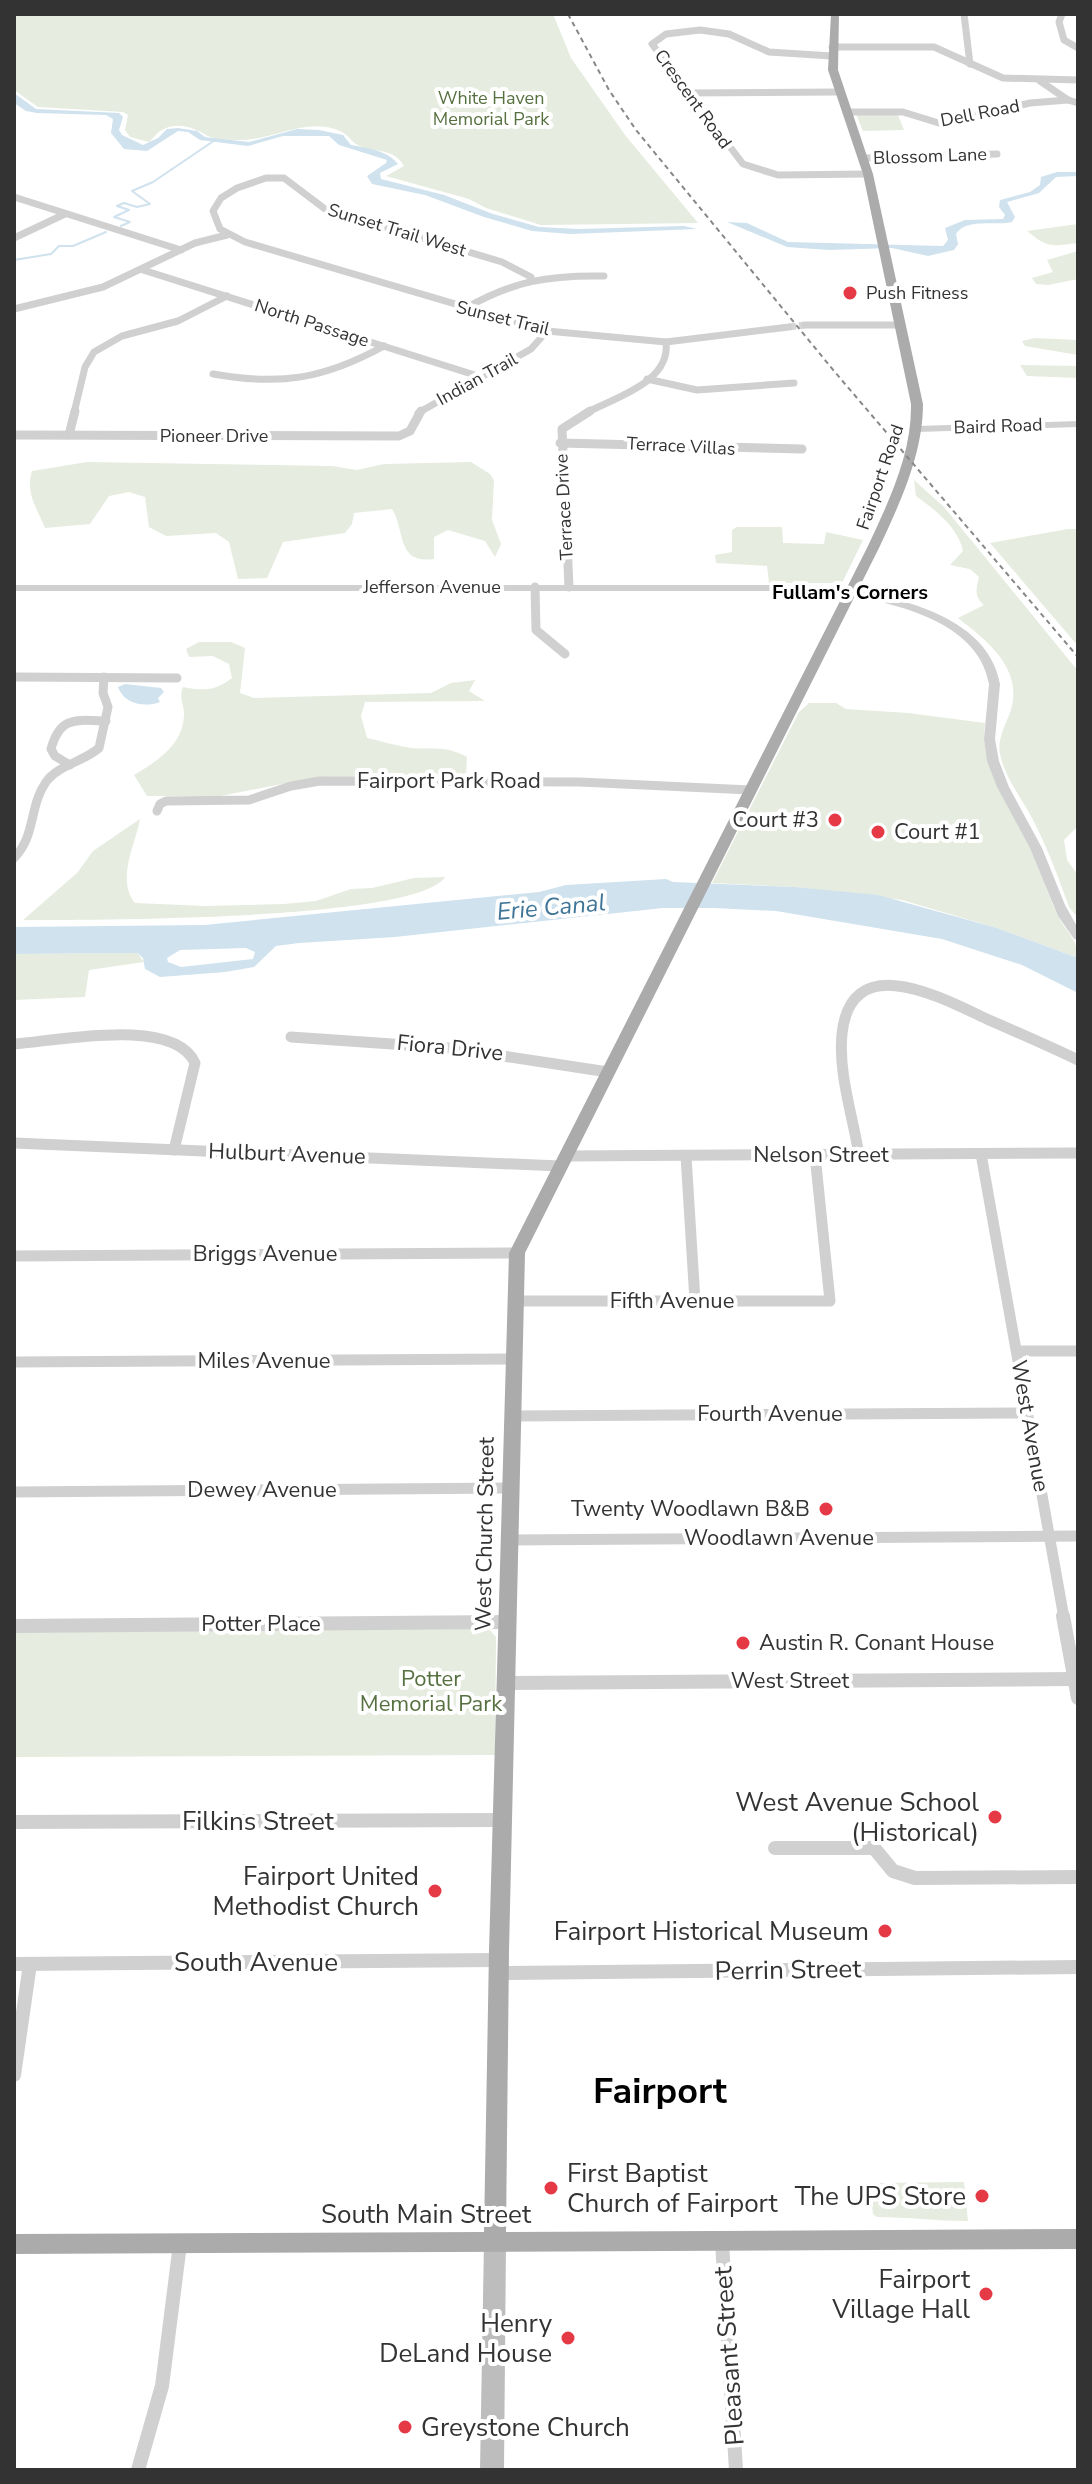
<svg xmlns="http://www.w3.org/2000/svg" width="1092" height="2484" font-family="'Nunito Sans',sans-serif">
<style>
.green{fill:#e6ecdf}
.water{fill:#cfe2ee;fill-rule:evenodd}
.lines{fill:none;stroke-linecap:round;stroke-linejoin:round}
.stream{stroke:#cfe2ee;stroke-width:2}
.minor-tunnel{stroke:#d6d6d6;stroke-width:7;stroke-dasharray:7 3;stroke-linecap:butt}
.minor-far3{stroke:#d0d0d0;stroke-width:7}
.minor-far2{stroke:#d0d0d0;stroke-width:9}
.minor-far1{stroke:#d0d0d0;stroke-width:11}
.minor{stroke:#d0d0d0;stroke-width:14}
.tertiary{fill:#d0d0d0;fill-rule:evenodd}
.secondary{fill:#bdbdbd;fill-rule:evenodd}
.primary{fill:#ababab;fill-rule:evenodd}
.rail{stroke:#888;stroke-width:2;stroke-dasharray:5 4;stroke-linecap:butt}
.poi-dot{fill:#e63946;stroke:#fff;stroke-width:3}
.labels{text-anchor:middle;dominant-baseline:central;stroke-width:8;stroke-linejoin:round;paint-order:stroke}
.far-park-label{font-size:18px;fill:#56703f;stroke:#fff}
.far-street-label{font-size:18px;fill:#333;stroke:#fff}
.far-poi-label{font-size:18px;fill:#333;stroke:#fff;text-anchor:start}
.far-neighbourhood-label{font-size:20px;font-weight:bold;fill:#000;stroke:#fff}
.street-label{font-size:22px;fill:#333;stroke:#fff}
.poi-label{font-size:22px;fill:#333;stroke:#fff;text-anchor:end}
.park-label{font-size:22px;fill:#56703f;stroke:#fff}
.water-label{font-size:24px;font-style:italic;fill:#3f7597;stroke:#fff}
.near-poi-label{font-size:26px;fill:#333;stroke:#fff;text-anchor:end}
.near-street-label{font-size:26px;fill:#333;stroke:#fff}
.near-district-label{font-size:36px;font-weight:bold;fill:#000;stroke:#fff}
</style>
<rect width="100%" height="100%" fill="#fff"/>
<g class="green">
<path d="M14,14H553L571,58L625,135L698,223L541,225L486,208L469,199L386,176L404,166C393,146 372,154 356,144C351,141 348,135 342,132C310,116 277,138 245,140C235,140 216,140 208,136C194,128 178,121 162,130C156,133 154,138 149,142L130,137L125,130L128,115L123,112L38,107L14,90Z"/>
<path d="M897,113L904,130L863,131L856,114Z"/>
<path d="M1078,224V243C1051,246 1049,249 1027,231Z"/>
<path d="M1078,251V279L1048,285L1036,284L1032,278L1053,272L1047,260Z"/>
<path d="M1035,338L1078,340V355L1025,346L1022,341Z"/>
<path d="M1020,365L1078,366V378L1027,376Z"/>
<path d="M87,462L332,466L357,470L384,464L471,462L490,474L494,480L492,520L501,544L495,557L485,541L448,530L434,537V559C396,564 406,532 392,509L354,513L352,524L345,533L283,542L267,578L238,579L229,542L216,533L166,536L149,527L145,497L129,492L109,496L90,524L45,528C37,508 25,493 32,471Z"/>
<path d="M914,480L944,507L1078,671V826L1064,840L1067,860L1078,875V918L1069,907C1059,879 1049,852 1036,826C1026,803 1005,780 1000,754C997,741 1005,725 1010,713C1025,669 987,641 958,618L984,605C974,596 976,590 979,577L970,569L950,565L963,551C958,527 935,510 916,496Z"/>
<path d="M737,527H782L783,543L824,544L826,532L863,540L842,583H769L767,566L716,563L715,555L732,552V530Z"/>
<path d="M1068,529H1078V646L990,543Z"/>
<path d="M199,642H231L245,648L240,693L254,698L431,693L451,683L475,680L469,691L485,701L365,702L361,716L367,738C381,741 397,746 411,748C435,750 444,745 467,757L466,776L313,778L220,796H147L134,775C158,761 185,743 184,712C183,702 179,697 183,687C204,691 215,691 232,678L229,664L213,656L189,657L186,649Z"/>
<path d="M809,703H836L846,709L908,713L985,723C979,771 1013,809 1032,850C1041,871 1048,894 1057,914C1065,931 1078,939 1078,958L997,928L902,900L795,887L712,883L799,712Z"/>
<path d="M140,819C135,846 116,879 135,903L205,906L284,904L316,901L351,889L372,888L414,878L445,877C417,921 86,920 23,920L77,873L93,851Z"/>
<path d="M137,953L144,962L89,970L85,997L14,1000V954Z"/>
<path d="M489,1629L496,1637L495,1755L14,1757V1631Z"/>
<path d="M964,2182L968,2221C937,2221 908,2217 877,2217L873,2214L870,2187L874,2183Z"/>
</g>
<g class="water">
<path d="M14,93L36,109L119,113L123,117L119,130L122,135L143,145L158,138L167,129L178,128L197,131L205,137L249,142L297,129L319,130L343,135L351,145C367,148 387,150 398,164L380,173L381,179L444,195L493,214L539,227L578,229L684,226L697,229L571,234L532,231L484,217L425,195L372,184L367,176L386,163L387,160L339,145L329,136H283L248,146L200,140L188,132L178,131L147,151L124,149L111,133L113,119L106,115L37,113L26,111L14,103Z"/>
<path d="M1057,172H1078V176L1056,177L1039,193L1007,202L1015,217L1012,222C995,226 966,218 956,234L958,244L954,250L928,256L892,248L829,250L787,247L727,222L747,223L788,242L943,246L948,240L945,228L965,220L1003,219L1005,215L999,207L1000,200L1030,192L1040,185L1041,177Z"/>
<path d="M125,684L161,688L164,692L158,698L160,702C144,708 124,704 118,687Z"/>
<path d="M666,879L673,882L795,887L878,895L997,928L1078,958V993L1022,965L942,939L776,911L714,908H663L395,937L299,943L276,946L254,967L225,972L160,977L145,969L143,958L137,953L14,954V927L204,925L539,892L566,885ZM246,948L255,952L253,959L181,967L168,962L167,958L180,950Z"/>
</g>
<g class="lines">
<g class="stream">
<path d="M121,226L130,222L114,217L129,210L117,206L124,203L137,207L150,204L132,191L153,182L215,140"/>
<path d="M14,260L51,254L59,246H73L106,232"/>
</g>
<path class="minor-tunnel" d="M789,327L805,325"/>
<g class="minor-far3">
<path d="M964,14L970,64"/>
<path d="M1062,14L1059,22L1064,40L1078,48"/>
<path d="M832,47H934L1003,78L1078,80"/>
<path d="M832,56L769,52L729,34L700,30L666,34L652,44L743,164L778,175L868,174"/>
<path d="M1040,81L1068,100L1078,103"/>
<path d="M687,93L840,92"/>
<path d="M846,112H903L942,124L1030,103L1068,100"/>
<path d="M863,158L997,154"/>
<path d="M14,197L181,250"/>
<path d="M14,238L65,214"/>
<path d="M143,270L481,377"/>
<path d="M531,277L502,262L325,209L284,178H266L237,188L221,198L213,211L220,229L245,242L547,331L666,342L789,327"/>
<path d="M14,309L103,287L195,243L227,235"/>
<path d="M464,309C513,281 548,275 604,276"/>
<path d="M805,325H898"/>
<path d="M213,374C280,386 324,379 384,346"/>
<path d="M647,379L697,390L794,383"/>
<path d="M74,413L85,367L94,352L122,336L178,321L227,296"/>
<path d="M418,413L531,349L547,331"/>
<path d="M586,413C616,397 671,382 666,342"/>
</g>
<g class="minor-far2">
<path d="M14,435L399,436L410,431L421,411"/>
<path d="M69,435L75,411"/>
<path d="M560,443L802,449"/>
<path d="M535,587L536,630L565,654"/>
<path d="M569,587L562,429L590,411"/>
<path d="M14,677L177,678"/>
<path d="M70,765L55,756L51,749C60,716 76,720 106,721"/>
<path d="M157,811L160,804L166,801L249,800L291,786L320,781L580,782L750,790"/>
<path d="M14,858C36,836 29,806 46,782C58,765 83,762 99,748L108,707L103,693L104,677"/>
</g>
<g class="minor-far1">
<path d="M291,1037L450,1048L608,1072"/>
<path d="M14,1044C57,1041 174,1016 195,1063L174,1150"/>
<path d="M14,1143L560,1166"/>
<path d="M981,1154L1064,1618"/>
<path d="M859,1155C853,1117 838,1073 842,1034C851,947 944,999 989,1020C1019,1033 1049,1046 1078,1060"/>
<path d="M565,1156L1078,1153"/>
<path d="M686,1156L695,1301"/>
<path d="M14,1256L517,1253"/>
<path d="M514,1301H830L815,1155"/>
<path d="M1017,1351H1078"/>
<path d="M14,1362L514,1359"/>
<path d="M512,1416L1027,1413"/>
<path d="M14,1492L510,1488"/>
<path d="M509,1540L1078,1536"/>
</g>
<g class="minor">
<path d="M1063,1616L1078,1698"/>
<path d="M14,1626L507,1622"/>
<path d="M506,1683L1075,1679"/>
<path d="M14,1822L502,1820"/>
<path d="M775,1848H874L893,1871L915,1878L1078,1877"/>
<path d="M14,1964L498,1960"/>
<path d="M498,1973L1078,1967"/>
<path d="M14,2075L30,1964"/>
<path d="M722,2242L736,2470"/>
<path d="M138,2470L162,2386L180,2244"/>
</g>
<g class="tertiary">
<path d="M1078,421V427L917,432L912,429L917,426Z"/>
<path d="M14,585H809C872,591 987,607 1000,684L995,739L999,761L1009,787L1042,848L1065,905L1078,928V940L1074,939L1058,916L1030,848L997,787L987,761L984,739L989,684C977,612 868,597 809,591H14Z"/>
</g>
<path class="secondary" d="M495,2231L503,2234L506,2241L504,2470H480L484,2241L487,2234Z"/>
<path class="primary" d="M831,14H839L838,70L873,174L923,404C923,454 900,503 879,548L525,1253L509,1951L506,2232L1078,2229V2249L14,2254V2234L484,2232L489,1951L509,1253L867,548C888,503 912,455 911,404L863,174L828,70Z"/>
<path class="rail" d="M568,14L609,90L636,130L834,371L1078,657"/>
</g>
<g class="poi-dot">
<circle cx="850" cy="293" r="8"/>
<circle cx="835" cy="820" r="8"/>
<circle cx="878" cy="832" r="8"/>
<circle cx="826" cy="1509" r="8"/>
<circle cx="743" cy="1643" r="8"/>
<circle cx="995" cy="1817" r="8"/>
<circle cx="435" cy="1891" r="8"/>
<circle cx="885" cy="1931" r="8"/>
<circle cx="551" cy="2188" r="8"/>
<circle cx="982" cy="2196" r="8"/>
<circle cx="986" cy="2294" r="8"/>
<circle cx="568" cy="2338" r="8"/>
<circle cx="405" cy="2427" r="8"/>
</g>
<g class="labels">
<g class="far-park-label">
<text x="491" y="98">White Haven<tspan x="491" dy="21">Memorial Park</tspan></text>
</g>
<g class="far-street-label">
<text transform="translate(693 99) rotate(54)">Crescent Road</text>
<text transform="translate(980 113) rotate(-11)">Dell Road</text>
<text transform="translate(930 156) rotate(-2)">Blossom Lane</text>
<text transform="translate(397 230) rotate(17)">Sunset Trail West</text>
<text transform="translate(503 318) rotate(14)">Sunset Trail</text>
<text transform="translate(312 323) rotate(18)">North Passage</text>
<text transform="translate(477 379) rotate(-29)">Indian Trail</text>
<text transform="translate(998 426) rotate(-2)">Baird Road</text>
<text x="214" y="436">Pioneer Drive</text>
<text transform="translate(681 446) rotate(3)">Terrace Villas</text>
<text transform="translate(880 477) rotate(-71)">Fairport Road</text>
<text transform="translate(564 507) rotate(-93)">Terrace Drive</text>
<text x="432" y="587">Jefferson Avenue</text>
</g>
<g class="far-poi-label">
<text x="866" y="293">Push Fitness</text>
</g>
<g class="far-neighbourhood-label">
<text x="850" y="592">Fullam's Corners</text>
</g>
<g class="street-label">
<text x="449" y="781">Fairport Park Road</text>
<text transform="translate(450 1048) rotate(6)">Fiora Drive</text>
<text transform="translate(287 1154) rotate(2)">Hulburt Avenue</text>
<text x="821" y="1155">Nelson Street</text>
<text x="265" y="1254">Briggs Avenue</text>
<text x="672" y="1301">Fifth Avenue</text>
<text x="264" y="1361">Miles Avenue</text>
<text x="770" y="1414">Fourth Avenue</text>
<text transform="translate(1030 1426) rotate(80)">West Avenue</text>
<text x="262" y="1490">Dewey Avenue</text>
<text transform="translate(485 1534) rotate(-89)">West Church Street</text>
<text x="779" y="1538">Woodlawn Avenue</text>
<text x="261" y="1624">Potter Place</text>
<text x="790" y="1681">West Street</text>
</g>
<g class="poi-label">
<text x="819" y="820">Court #3</text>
<text x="894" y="832" text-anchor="start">Court #1</text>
<text x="810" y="1509">Twenty Woodlawn B&amp;B</text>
<text x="759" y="1643" text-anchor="start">Austin R. Conant House</text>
</g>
<g class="park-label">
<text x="431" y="1679">Potter<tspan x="431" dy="25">Memorial Park</tspan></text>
</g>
<g class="water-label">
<text transform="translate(551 907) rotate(-5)">Erie Canal</text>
</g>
<g class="near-poi-label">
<text x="979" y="1802">West Avenue School<tspan x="979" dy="30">(Historical)</tspan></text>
<text x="419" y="1876">Fairport United<tspan x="419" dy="30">Methodist Church</tspan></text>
<text x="869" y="1931">Fairport Historical Museum</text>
<text x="567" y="2173" text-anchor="start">First Baptist<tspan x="567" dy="30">Church of Fairport</tspan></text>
<text x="966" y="2196">The UPS Store</text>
<text x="970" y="2279">Fairport<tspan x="970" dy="30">Village Hall</tspan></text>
<text x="552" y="2323">Henry<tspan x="552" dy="30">DeLand House</tspan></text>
<text x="421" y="2427" text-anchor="start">Greystone Church</text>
</g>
<g class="near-street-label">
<text x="258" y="1821">Filkins Street</text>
<text x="256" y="1962">South Avenue</text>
<text transform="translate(788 1970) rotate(-1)">Perrin Street</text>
<text x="426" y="2214">South Main Street</text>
<text transform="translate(729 2356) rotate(-94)">Pleasant Street</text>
</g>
<g class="near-district-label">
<text x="660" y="2091">Fairport</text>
</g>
</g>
<rect width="1092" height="2484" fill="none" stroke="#333333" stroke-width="32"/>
</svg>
